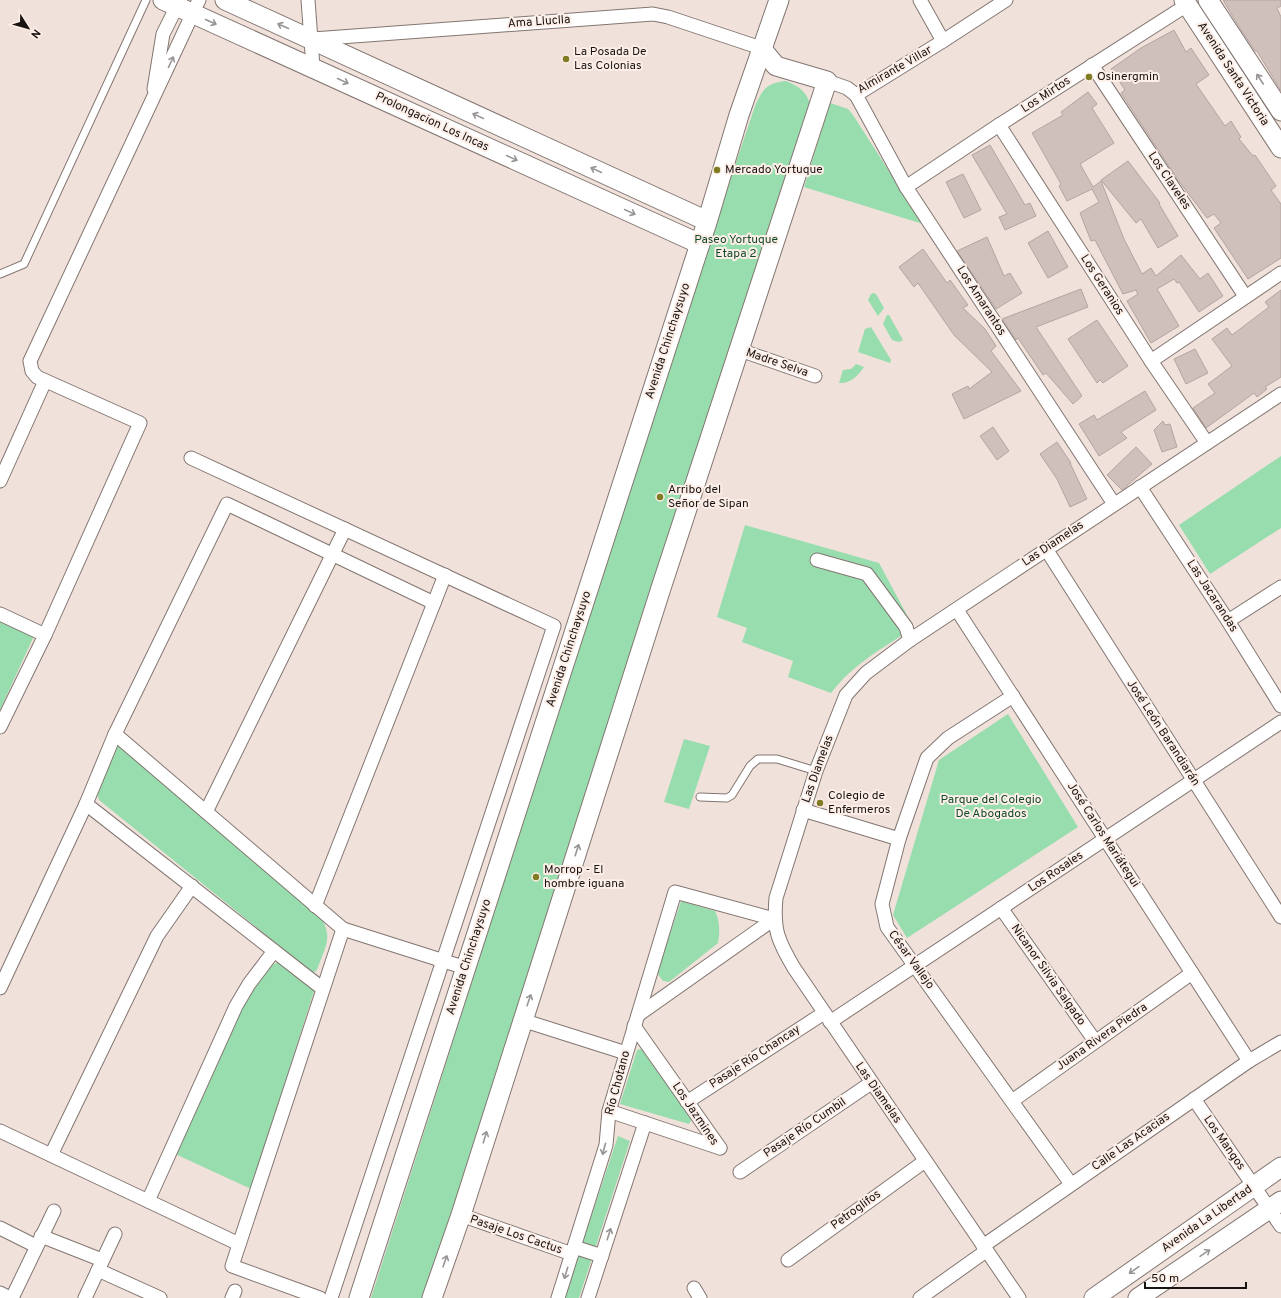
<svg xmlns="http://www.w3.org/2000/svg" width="1281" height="1298" font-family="Overpass,sans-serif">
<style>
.green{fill:#98ddad}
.building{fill:#cfc0bb;stroke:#b3a5a0}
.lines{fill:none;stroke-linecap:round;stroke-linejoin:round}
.lane-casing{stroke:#837671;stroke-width:9}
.street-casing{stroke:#837671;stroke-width:15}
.secondary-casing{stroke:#837671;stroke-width:21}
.lane{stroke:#fff;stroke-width:7}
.street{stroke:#fff;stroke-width:13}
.secondary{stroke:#fff;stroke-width:19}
.oneway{stroke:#989594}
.poi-dot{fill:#807c23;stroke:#fdeee8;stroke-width:1.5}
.labels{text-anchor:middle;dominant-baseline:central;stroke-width:4;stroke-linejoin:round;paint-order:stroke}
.street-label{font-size:12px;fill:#191412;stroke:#fdeee8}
.poi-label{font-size:12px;fill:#191412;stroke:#fdeee8;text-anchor:start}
.park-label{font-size:12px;fill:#114929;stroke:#fdeee8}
</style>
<rect width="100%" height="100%" fill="#f0e1db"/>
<g class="green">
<path d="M786,81C800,87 806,91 811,106L424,1298H371C499,901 621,501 755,106C763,89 766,83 786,81Z"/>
<path d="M830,103L848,109L853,115L923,224L804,187Z"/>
<path d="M873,293L876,294L884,308L878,316L868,300L871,294Z"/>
<path d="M887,315H889L903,340L899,342L892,340L883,324Z"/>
<path d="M871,327L891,360L890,363L858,352L865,329Z"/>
<path d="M856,364L864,367C858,376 850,384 839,383L843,370L851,369Z"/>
<path d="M1281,456V528L1210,574L1179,525Z"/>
<path d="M745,525L879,563L914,628C884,647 853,664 831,693L788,677L793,661L742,642L747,628L717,617Z"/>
<path d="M0,620L33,635V638L0,710Z"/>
<path d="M1008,714L1078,827L907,938L893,915L939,760Z"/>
<path d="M684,739L710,746L689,809L664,802Z"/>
<path d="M121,745L317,910C334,938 327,941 317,970L313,973L99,800L97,794L112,749Z"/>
<path d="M681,901L715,911C720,922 720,932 718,943L669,982L663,981L657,973Z"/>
<path d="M279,962L314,991L251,1189L173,1153L249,994L268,966Z"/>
<path d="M645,1048L693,1118L689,1124L620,1104L637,1050Z"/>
<path d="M618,1136L630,1141L579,1298H564Z"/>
</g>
<g class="building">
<path d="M1223,0H1281V6L1277,8L1281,17V91L1257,51H1255L1236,22Z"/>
<path d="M1174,30L1186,52L1191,48L1209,75L1196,84L1225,126L1231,121L1241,137L1239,139L1253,156L1255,155L1276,186L1271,190L1281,204V258L1248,279L1214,228L1221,223L1214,214L1207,218L1178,180L1121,93L1125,90L1111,69L1141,48Z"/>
<path d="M1088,92L1097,104L1092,108L1114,143L1080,164L1093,187L1101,181L1124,239L1142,274L1151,268L1156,276L1181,255L1200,279L1208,273L1223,296L1199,312L1179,282L1177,283L1174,279L1157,289L1179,326L1151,343L1127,301L1138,294L1136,290L1123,294L1095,240L1091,241L1080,213L1099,202L1092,189L1067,201L1059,186L1061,184L1032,133L1063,115L1061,112Z"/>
<path d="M990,145L1025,205L1030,203L1036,216L1005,230L999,217L1007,214L972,155Z"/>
<path d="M1128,161L1160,203L1159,204L1178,236L1158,248L1141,219L1136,223L1101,180Z"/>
<path d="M963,174L981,210L964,218L946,182Z"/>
<path d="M1048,231L1068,267L1048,278L1028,243Z"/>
<path d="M987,237L1004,276L1010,273L1022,293L996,309L957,251Z"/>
<path d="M923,249L947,283L950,280L968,305L963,308L985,329L996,346L991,351L1021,391L964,419L952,394L968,386L969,389L992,372L954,335L918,283L914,287L899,267Z"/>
<path d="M1081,289L1088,307L1036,327L1082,396L1073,404L1046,373L1043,375L1018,338L1016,340L1002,319Z"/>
<path d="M1281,290V377L1265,387L1267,389L1257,397L1254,393L1206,428L1193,408L1215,393L1208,384L1232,366L1212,339L1227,328L1232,335L1269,307L1265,302Z"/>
<path d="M1097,320L1128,366L1103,383L1100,380L1097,383L1068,339Z"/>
<path d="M1195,349L1208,373L1186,384L1174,359Z"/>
<path d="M1145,391L1156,410L1121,432L1127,438L1099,456L1079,424L1094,415L1097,420Z"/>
<path d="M1163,421L1165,425L1170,424L1177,447L1162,452L1154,430Z"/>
<path d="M993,427L1009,451L997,460L980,436Z"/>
<path d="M1057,442L1071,463H1070L1087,499L1070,507L1057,479L1040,454Z"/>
<path d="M1136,447L1152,464L1122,490L1107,475Z"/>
</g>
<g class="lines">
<defs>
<g id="lane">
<path d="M0,274L24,264L146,0"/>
<path d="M700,797L727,798L732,795L750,766L758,759H777L816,771"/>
</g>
<g id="street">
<path d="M308,0L313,67"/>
<path d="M920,0L943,41"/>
<path d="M313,39L653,14L668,17L761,48"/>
<path d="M1092,65L1245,296"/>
<path d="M827,81L847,88L856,95L943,41L1006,0"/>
<path d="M154,89L163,34L180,0"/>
<path d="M856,95L906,187L1114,504"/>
<path d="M999,125L1151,361L1207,443"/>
<path d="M906,187L999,125L1187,5"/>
<path d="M740,350L815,376"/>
<path d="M1151,361L1281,273"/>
<path d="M191,458L554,626L331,1298"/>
<path d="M0,481L45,381"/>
<path d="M1140,487L1228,621L1281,706"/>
<path d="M1046,549L1281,917"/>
<path d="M817,560L867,574L906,627L910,640"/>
<path d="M957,610L1249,1061"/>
<path d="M0,614L45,635"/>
<path d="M1228,621L1281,587"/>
<path d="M1013,696L948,738L927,758L899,839L882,904L887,927L1071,1184"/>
<path d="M0,727L45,635L140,423L37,377L32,371L30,361L199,0"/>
<path d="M115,734L343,929L232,1266L320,1298"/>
<path d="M86,804L323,989"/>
<path d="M803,810L899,839"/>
<path d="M206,812L345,529"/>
<path d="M315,906L445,575"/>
<path d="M1001,908L1095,1041"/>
<path d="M343,929L466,968"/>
<path d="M0,988L86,804L115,734L227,504L434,603"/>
<path d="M638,1015L774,919"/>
<path d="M522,1020L626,1053"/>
<path d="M830,1022L1281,722"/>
<path d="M634,1026L720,1148"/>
<path d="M1194,1099L1281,1226"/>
<path d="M1012,1101L1192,973"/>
<path d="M687,1102L824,1013"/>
<path d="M609,1111L720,1148"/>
<path d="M0,1131L239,1244"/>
<path d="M51,1155L157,936L192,886"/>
<path d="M740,1172L871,1083"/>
<path d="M148,1201L236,1006L249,984L274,951"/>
<path d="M461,1215L572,1254"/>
<path d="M0,1228L36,1246"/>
<path d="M41,1236L102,1260"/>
<path d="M983,1246L1249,1061L1281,1042"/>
<path d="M574,1247L602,1256"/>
<path d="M788,1260L925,1161"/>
<path d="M98,1270L160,1298"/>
<path d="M694,1288L700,1298"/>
<path d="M0,1293L10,1298"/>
<path d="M12,1298L54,1211"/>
<path d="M85,1298L115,1234"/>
<path d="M232,1298L235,1291"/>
<path d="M558,1298L606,1145L609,1111L675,892L774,919"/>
<path d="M588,1298L645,1123"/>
<path d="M920,1298L986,1251"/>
<path d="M1019,1298L794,968C778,941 773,930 776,898L816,771L846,695L866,673L910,640L1281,394"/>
</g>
<g id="secondary">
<path d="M163,0L700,244"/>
<path d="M225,0L707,221"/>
<path d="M1184,0L1281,148"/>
<path d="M1208,0L1281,111"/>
<path d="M359,1298L708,219L739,115L779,0"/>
<path d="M432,1298L461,1215L661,588L827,81L776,66L761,48"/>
<path d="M1094,1298L1281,1167"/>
<path d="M1138,1298L1281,1201"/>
</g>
</defs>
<use href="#lane" class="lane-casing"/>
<use href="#street" class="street-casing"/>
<use href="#secondary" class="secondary-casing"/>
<use href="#lane" class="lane"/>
<use href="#street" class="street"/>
<use href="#secondary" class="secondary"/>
</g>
<defs><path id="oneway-shaft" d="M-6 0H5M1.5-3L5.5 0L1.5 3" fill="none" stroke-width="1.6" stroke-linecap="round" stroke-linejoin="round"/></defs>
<g class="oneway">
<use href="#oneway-shaft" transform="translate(211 22) rotate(24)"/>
<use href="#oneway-shaft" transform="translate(283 26) rotate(-156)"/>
<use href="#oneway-shaft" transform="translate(171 62) rotate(-65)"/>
<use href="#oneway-shaft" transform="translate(1260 79) rotate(-123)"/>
<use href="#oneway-shaft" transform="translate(343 81) rotate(25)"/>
<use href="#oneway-shaft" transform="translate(478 116) rotate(-155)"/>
<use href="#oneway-shaft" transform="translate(512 158) rotate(25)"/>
<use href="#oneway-shaft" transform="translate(596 170) rotate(-155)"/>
<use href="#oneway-shaft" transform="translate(630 212) rotate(25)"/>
<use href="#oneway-shaft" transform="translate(577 850) rotate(-72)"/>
<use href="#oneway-shaft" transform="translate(529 1000) rotate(-71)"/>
<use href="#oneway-shaft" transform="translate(485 1137) rotate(-73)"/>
<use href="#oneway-shaft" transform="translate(604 1149) rotate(105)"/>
<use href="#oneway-shaft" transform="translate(609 1234) rotate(-72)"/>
<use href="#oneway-shaft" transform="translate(1205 1253) rotate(-34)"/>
<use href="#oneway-shaft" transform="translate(445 1261) rotate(-71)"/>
<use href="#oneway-shaft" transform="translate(1134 1270) rotate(145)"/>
<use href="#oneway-shaft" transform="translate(566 1273) rotate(107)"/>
</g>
<g class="poi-dot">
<circle cx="566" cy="59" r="4"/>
<circle cx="1089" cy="77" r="4"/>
<circle cx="717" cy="170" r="4"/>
<circle cx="660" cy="497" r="4"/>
<circle cx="820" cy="803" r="4"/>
<circle cx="536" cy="877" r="4"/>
</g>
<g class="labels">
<g class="street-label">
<text transform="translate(539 22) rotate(-4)">Ama Lluclla</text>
<text transform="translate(895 70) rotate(-30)">Almirante Villar</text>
<text transform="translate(1233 74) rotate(57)">Avenida Santa Victoria</text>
<text transform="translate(1046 95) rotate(-33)">Los Mirtos</text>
<text transform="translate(432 122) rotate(25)">Prolongacion Los Incas</text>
<text transform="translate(1169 181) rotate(56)">Los Claveles</text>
<text transform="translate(1102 285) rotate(57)">Los Geranios</text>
<text transform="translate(981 301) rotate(57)">Los Amarantos</text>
<text transform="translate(668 341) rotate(-72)">Avenida Chinchaysuyo</text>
<text transform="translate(777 363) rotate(19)">Madre Selva</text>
<text transform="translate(1053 544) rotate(-34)">Las Diamelas</text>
<text transform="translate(1212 596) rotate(57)">Las Jacarandas</text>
<text transform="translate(569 649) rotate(-72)">Avenida Chinchaysuyo</text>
<text transform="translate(1163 733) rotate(57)">José León Barandiarán</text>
<text transform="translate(818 769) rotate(-70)">Las Diamelas</text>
<text transform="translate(1103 835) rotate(57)">José Carlos Mariátegui</text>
<text transform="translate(1056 872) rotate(-34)">Los Rosales</text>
<text transform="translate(469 957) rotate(-72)">Avenida Chinchaysuyo</text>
<text transform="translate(911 960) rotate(54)">César Vallejo</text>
<text transform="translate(1048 975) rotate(55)">Nicanor Silvia Salgado</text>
<text transform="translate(1102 1037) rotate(-35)">Juana Rivera Piedra</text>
<text transform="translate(755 1057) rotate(-33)">Pasaje Río Chancay</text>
<text transform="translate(618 1083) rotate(-75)">Río Chotano</text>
<text transform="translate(878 1093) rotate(55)">Las Diamelas</text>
<text transform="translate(695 1114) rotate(56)">Los Jazmines</text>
<text transform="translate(805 1128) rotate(-34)">Pasaje Río Cumbil</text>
<text transform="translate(1131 1142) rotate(-35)">Calle Las Acacias</text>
<text transform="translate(1224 1143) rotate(55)">Los Mangos</text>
<text transform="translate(856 1210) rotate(-36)">Petroglifos</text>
<text transform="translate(1207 1219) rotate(-35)">Avenida La Libertad</text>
<text transform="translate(516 1235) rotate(19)">Pasaje Los Cactus</text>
</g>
<g class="poi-label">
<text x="574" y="52">La Posada De<tspan x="574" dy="14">Las Colonias</tspan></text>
<text x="1097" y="77">Osinergmin</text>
<text x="725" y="170">Mercado Yortuque</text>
<text x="668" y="490">Arribo del<tspan x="668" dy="14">Señor de Sipan</tspan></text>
<text x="828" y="796">Colegio de<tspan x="828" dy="14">Enfermeros</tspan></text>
<text x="544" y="870">Morrop - El<tspan x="544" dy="14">hombre iguana</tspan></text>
</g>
<g class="park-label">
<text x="736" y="240">Paseo Yortuque<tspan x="736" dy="14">Etapa 2</tspan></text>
<text x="991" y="800">Parque del Colegio<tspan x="991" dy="14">De Abogados</tspan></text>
</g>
</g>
<g transform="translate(28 28) rotate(127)" stroke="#fdeee8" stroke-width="3" paint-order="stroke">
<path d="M0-3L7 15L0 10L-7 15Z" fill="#191412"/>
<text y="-6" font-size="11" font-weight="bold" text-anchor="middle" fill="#191412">N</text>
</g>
<path d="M1145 1282v6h101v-6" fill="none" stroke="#191412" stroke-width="2"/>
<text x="1151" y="1282" font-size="12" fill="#191412" stroke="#fdeee8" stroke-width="3" paint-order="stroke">50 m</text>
</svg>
